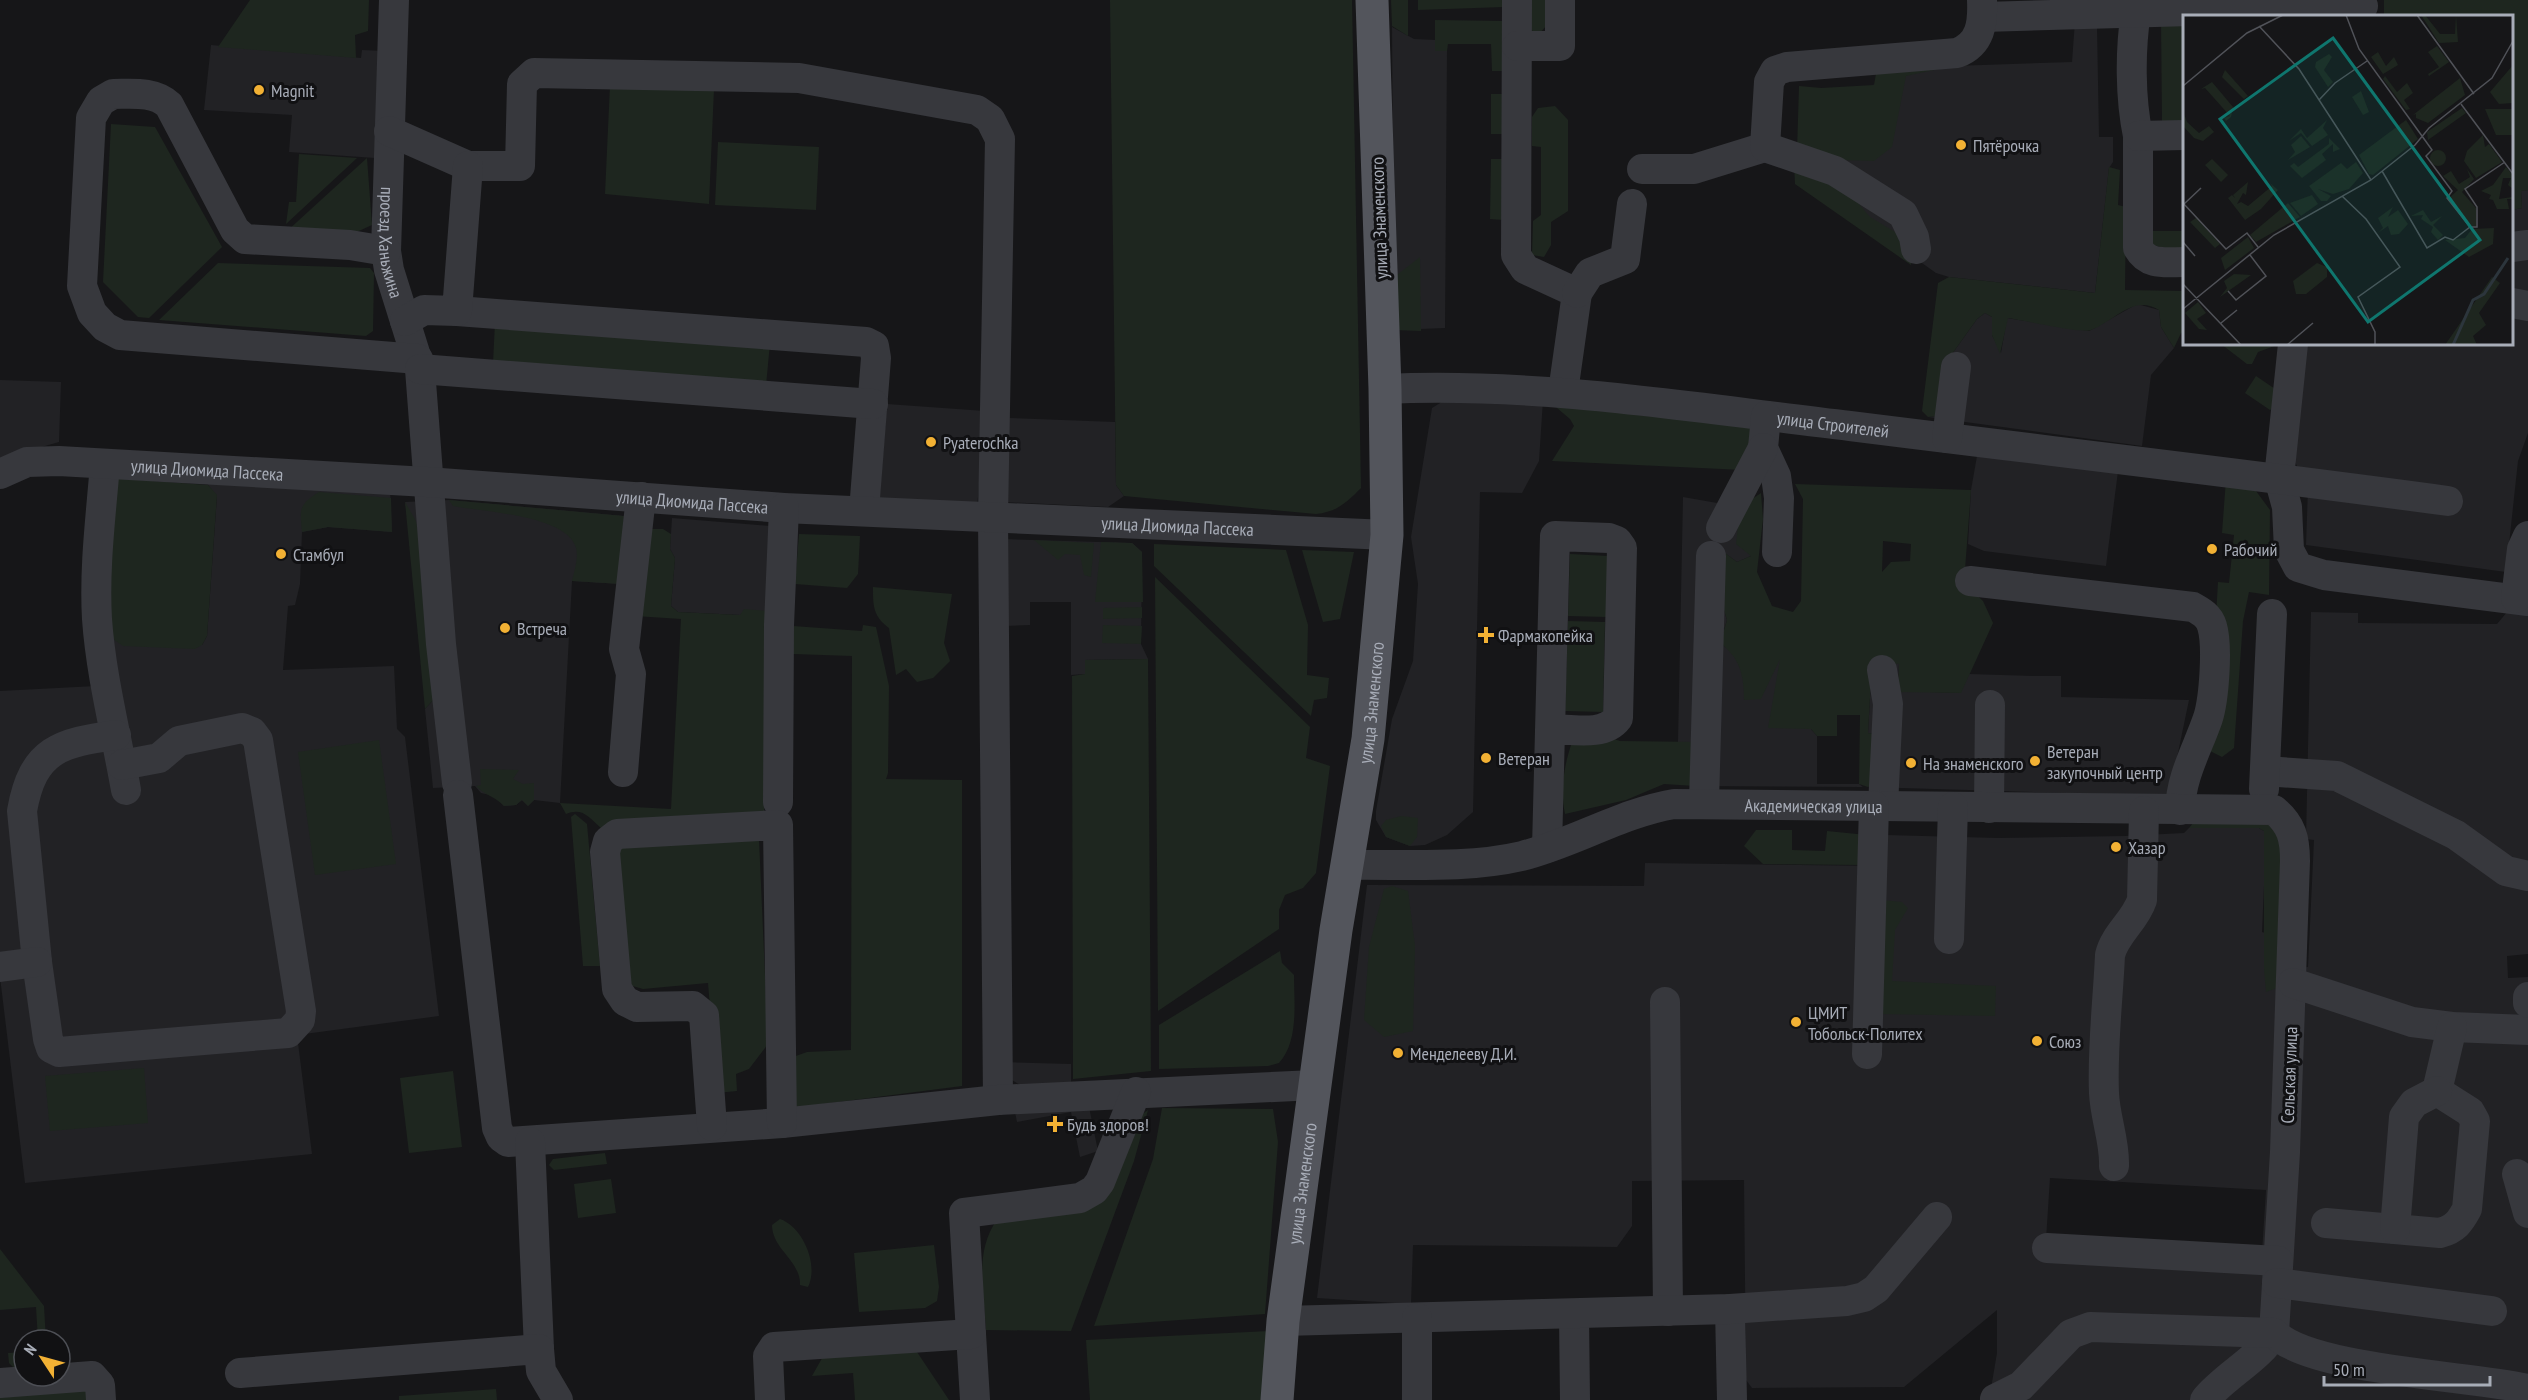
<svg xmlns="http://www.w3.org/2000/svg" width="2528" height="1400" font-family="'PT Sans Narrow',sans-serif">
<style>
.built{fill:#222225;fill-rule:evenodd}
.green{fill:#1e261f;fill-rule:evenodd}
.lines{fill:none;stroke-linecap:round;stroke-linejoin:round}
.minor{stroke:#37383d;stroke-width:30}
.major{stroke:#53555c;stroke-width:33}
.poi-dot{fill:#f2b134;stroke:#111113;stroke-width:2}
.labels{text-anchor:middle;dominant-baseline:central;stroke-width:6;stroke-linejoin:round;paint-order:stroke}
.poi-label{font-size:18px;fill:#a8adb8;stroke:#111113;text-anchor:start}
.street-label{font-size:18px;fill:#a8adb8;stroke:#111113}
.inset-river{fill:none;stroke:#2c353c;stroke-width:3}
.inset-road{fill:none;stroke:#505258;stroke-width:1.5}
.view{fill:#0f766e;fill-opacity:0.15;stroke:#0f766e;stroke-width:3}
.inset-edge{fill:none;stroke:#a8adb8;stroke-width:3}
</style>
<rect width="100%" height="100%" fill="#161618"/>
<g class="built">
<path d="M2075,21L2097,26L2099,137H2113V162L2109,168L2095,293L1949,277L1936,273L1819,190L1847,97L1888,78L1953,66L2072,62Z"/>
<path d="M1392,27L1414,39L1436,40L1435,51H1447L1445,328L1394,330Z"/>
<path d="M211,45L361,58L362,50L384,51L375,158L289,152L292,115L204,110Z"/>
<path d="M2528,190V433L2518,461L2506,572L2306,545L2308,488L2294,460L2305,344H2512V210L2522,208L2521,191Z"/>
<path d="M2137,304L2159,310L2161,327L2174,348L2151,375L2142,446L1928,417L1936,416L1947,361L1977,319L1985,313L1992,317V335L2001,353L2007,318L2089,331Z"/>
<path d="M0,380L61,382L59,442L17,454L0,462Z"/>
<path d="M1453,395L1543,400L1539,461L1522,493L1480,492L1473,812L1447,835L1425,845L1410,846L1386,837L1376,820V811L1392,719L1413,661L1418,584L1411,537L1432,408Z"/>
<path d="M887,404L985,411L977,509L879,504Z"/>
<path d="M1008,418L1115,422L1116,485L1124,496L1108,507L1004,502Z"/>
<path d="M1977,456L2118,471L2106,566L1984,551L1968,544L1971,490Z"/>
<path d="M211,477L390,488L392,532L328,527L302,532L300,584L295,605L288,606L283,670L394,666L397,729L405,737L439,1016L297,1035L312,1154L25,1183L0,977V691L115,685L104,629L202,645L207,636L217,496L208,485Z"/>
<path d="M1683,497L1740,507L1751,556L1737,562L1726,554L1717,588L1727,620L1720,643L1734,653L1744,678V700L1781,656L1811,729L1817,736V784H1859L1863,787L1695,786L1678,742Z"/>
<path d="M449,500L624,516L621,584L572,581L560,803L534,800L528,806L522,800L516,805L504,806L495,796L481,793L475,786L433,788L425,709L434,699L405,502Z"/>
<path d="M672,518L770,526L768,611L740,615L678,612L671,606L675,558L670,549Z"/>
<path d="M1002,539L1132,543L1142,552L1141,644L1148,659L1085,660V674L1071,675V602H1030V625L1004,626Z"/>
<path d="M2528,587V954L2507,956L2508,978L2528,977V1400H1989L1997,1353V1310L1904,1387L1752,1388L1746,1380L1744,1180L1632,1181V1226L1617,1247L1413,1245L1411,1304L1317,1298L1367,885L1644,886L1645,863L1883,866L1886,835L1998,838L2125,836L2184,833L2189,828H2259L2264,831L2266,840L2262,932L2265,933L2264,969L2308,967L2314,840L2306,839L2311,612L2358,613V623L2497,624ZM2050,1178L2266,1190L2262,1252L2046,1240Z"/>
<path d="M1872,662L1899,663L1898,691L1960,693L1969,674L2036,676H2061V697L2189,700L2169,796L1868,787L1877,782L1881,734L1868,733Z"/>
<path d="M1003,1062L1071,1064V1087H1023L1012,1080Z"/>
<path d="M1089,1107L1098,1151L1080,1157L1071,1112L1017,1122L1015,1112Z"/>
</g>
<g class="green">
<path d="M250,0H369L368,31L355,35L356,58L218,47Z"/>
<path d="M1110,0H1352L1361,488C1347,502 1337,512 1316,514L1124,496L1116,485Z"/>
<path d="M1391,0H1408V36L1392,26Z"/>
<path d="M1418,0H1503L1504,7L1418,10Z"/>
<path d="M1527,0H1548V24L1537,36L1528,26Z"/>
<path d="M2384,0H2528V190L2521,191L2522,208L2512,210V16H2384Z"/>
<path d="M1435,20L1503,21V71H1492L1491,44H1448L1447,51H1435Z"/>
<path d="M2161,20H2184V121H2162Z"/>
<path d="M1956,63L1968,66H1953L1906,76L1892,147L1874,161L1836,160L1797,151L1799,86L1821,88L1874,85L1876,74Z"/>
<path d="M610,85L714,89L709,204L605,194Z"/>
<rect x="1491" y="94" width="12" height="40"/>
<path d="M1555,106L1568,120V211L1551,222V245L1544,257L1532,255L1533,221L1541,215V147L1532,146V117L1538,108Z"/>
<path d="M111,124L155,127L222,247L149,318L138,317L103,282Z"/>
<path d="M718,142L819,147L816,210L715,205Z"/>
<path d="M299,154L357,158L286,224L289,202H296Z"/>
<path d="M367,158L372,225L350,235L286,232Z"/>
<path d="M1491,159H1503V220L1490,219Z"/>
<path d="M1794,164L1844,186L1870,217L1905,238L1911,248V265L1795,184Z"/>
<path d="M2109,167L2120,170L2118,205L2126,207L2125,290L2184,291V332L2181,333L2174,348L2161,327L2159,310C2133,294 2115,321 2091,330C2082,334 2022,320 2008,318L2000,354L1992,335V317L1985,313L1977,319L1947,361L1936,416L1928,417L1922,411L1938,283L1949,277L2095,293Z"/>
<path d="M2150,231H2184V252L2152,245Z"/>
<path d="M1420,257L1421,331L1394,330L1393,278Z"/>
<path d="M218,263L370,268L374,273L373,331L366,336L159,320Z"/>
<path d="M495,322L770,343L766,386L493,363Z"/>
<path d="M2221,344H2280L2258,352L2252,364H2247Z"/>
<path d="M2256,376L2278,391L2277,407L2270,410L2245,393Z"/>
<path d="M1550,402L1749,428L1754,432L1743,470L1552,461L1574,426L1570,419Z"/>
<path d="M111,478L208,485L217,495L207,636L202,645L195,649L123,646L110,637Z"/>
<path d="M2226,479L2253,487L2270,510L2269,595L2249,592L2243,621L2234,748L2222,757L2208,750L2218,582L2229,583L2234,535L2222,533Z"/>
<path d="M1795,484L1971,490L1964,583L1983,601L1993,623L1961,693L1898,692L1899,664L1872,662L1868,733L1881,734L1877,782L1868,787L1859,784L1860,715H1837V736H1817L1811,729L1768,728L1780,659L1761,699L1744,700C1744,675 1740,658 1720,643L1727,620L1717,588L1725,553L1737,562L1751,556L1736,544L1740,507L1761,493L1763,519L1757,572L1772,606L1793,612L1801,601L1803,499ZM1883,541L1911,544L1910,561L1891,562L1882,572Z"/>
<path d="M319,492L391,498L392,532L328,527L302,532C300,509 298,505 319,492Z"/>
<path d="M449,500L624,516L621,584L572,581C574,572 579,557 576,548C567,515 483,512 453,506Z"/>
<path d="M405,502L416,521L419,537L434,699L425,709Z"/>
<path d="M645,529H663L671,534L670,549L675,558L671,606L678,612L740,615L744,609L768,611L764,657L768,700L764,812L601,828C589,817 582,807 566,814L560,803L671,809L681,619L635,616Z"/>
<path d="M799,534L860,536L858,574L847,588L795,584Z"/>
<path d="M1034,540L1094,543L1091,577L1084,575L1080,555L1065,554L1058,560Z"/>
<path d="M1101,542L1132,543L1142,552L1143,602H1095Z"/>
<path d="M1154,544L1286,550L1308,625L1307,675L1329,678L1327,698L1314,700L1311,716L1154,566Z"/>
<path d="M1302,550L1354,552L1340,619L1323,622Z"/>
<path d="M1570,554L1608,556L1606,617L1568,616Z"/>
<path d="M1155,577L1310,727L1306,758L1330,766L1316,873L1303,888L1285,895L1279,910V929L1158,1011Z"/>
<path d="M873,587L952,594L944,643L950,661L933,678L917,682L906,669L896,675L889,628C873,616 873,606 873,587Z"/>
<path d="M1142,607V618L1103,619V608Z"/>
<path d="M1568,621L1605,622L1603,712L1565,711Z"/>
<path d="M863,625L876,627L889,686L888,773L886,779L962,780V1086L792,1108L793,1057L807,1052L851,1050L852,656L793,654V626L862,631Z"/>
<path d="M1103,625L1142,626L1141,644L1102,643Z"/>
<path d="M1148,659L1151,1071L1073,1079L1072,676L1085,674V660Z"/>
<path d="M1602,735L1620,741L1700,742L1695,786L1664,784L1626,800L1565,814C1560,790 1564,765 1572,742Z"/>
<path d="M379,740L396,864L315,875L298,752Z"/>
<path d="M480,769L519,770L513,779L523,784L534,783V800L528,806L522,800L516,805L504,806C495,796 484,795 476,786L481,785Z"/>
<path d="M575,814L587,824L600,966H583L571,817Z"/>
<path d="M1401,816L1418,818L1417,837L1410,846L1386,837L1381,826L1386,820Z"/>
<path d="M2195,821L2269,822L2285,849L2277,988L2266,992L2264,969V831L2259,828H2189Z"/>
<path d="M1756,830H1792V850L1825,851L1827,831L1867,835L1861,865L1763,864L1744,846Z"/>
<path d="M759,839L768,1044L749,1069L736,1074L737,1091L717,1093L708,983L643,989L629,985L615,845Z"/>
<path d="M1392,886L1408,891L1415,946L1413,1031L1384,1037L1364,1020L1369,947L1384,889Z"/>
<path d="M1882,900L1902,902L1908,908L1895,930L1892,981L1996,986L1995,1016L1878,1014Z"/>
<path d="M1280,951L1282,963L1294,975C1294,1003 1299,1041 1279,1063L1268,1066L1159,1069V1025Z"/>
<path d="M144,1068L148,1123L50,1131L45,1076Z"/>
<path d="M453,1071L462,1147L409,1153L400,1078Z"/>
<path d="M1162,1108L1273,1109L1278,1142L1265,1314L1094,1326L1153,1159Z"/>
<path d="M1148,1110L1134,1161L1071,1331L986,1330C984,1293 974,1251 997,1220L1090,1205L1134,1120Z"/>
<path d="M605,1153L607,1164L554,1170L549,1165L553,1159Z"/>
<path d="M611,1179L616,1213L578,1218L574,1184Z"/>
<path d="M780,1219C803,1227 819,1265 808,1287L800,1285C801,1261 772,1249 772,1225Z"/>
<path d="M934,1245L939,1287L937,1301L925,1308L859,1312L854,1253Z"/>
<path d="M0,1249L44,1306L46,1340H38L36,1307L0,1310Z"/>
<path d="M1269,1331L1265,1400H1090L1086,1340Z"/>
<path d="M24,1352V1368H14L9,1363L8,1353Z"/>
<path d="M917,1352L949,1400H855L853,1373L812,1376L825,1353Z"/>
<path d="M84,1383L93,1400H0V1390Z"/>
<path d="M496,1389L497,1400H399V1396Z"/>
</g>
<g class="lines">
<g class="minor">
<path id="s1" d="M394,0L386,251L389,270L420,369L441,644L457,783"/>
<path d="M1517,0L1516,255L1525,269L1577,293L1563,392"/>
<path d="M2136,11C2130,51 2130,97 2138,136V248C2148,266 2166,262 2184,262"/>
<path d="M1983,17L2363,6"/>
<path d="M1517,46H1560V0"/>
<path d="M389,131L468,166H520L522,84L534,73L799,78L977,110L990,119L1000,139L993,517L998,1100"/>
<path d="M2138,136L2184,135"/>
<path d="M1642,169H1694L1765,147"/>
<path d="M2512,247L2528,245"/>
<path d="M1916,249L1914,237L1903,214L1835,171L1765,147L1769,82L1775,71L1787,67L1957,53C1981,44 1983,23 1982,0"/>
<path d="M386,251L350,245L245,239L235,230L169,105C154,91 132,94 113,94L101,101L91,118L82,286L92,313L105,327L120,335L418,359"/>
<path d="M1577,293L1590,273L1625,259L1632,204"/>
<path d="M2512,303L2528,306"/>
<path d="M457,311L866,342L874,346L876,358L864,511"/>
<path d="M405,321L424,310L457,311L468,166"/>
<path d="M2293,344L2279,478L2287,507L2289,550L2298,567L2324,575L2528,601"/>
<path d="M420,369L873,404"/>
<path id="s2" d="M1385,389C1541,382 1696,408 1850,426C2049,451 2249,474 2448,501"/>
<path d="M1766,416L1763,448L1776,476L1779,498L1777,552"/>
<path d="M1947,438L1956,367"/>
<path d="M105,464C101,515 94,567 97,619C101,676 116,733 126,790"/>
<path id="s3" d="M0,474L27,462L59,461L427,482L784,508L1387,535"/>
<path d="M1721,528L1763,448"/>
<path d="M1970,581L2193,607C2202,612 2209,616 2212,626C2218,646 2214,699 2208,718C2197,750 2181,776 2180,810"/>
<path d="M2516,598L2522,549L2528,536"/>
<path d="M1882,670L1888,704L1883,806"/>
<path d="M116,735C60,743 33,749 22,811L37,962L48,1039L51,1048L59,1052L288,1033L300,1020L301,1011L258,740L252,732L242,728L179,741L159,758L122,765"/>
<path d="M2265,771L2337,776L2456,835L2506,871L2528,876"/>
<path d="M623,772L631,674L624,649L641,497"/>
<path d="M2264,789L2272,614"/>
<path d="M458,795L497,1128L501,1137L508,1142L782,1123L998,1100L1315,1085"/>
<path d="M778,802L779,625L784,508"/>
<path d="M1704,802L1711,556"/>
<path d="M1989,808L1990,705"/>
<path d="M1547,848L1555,536L1609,538L1617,541L1622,548L1618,718C1604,737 1571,729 1550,729"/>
<path id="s4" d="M1347,865C1404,864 1466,869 1522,856C1574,843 1621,813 1674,804L2274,810C2292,825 2295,839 2295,861L2285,1152L2274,1333C2261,1358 2224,1376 2205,1400"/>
<path d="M1949,939L1953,807"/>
<path d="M0,967L37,962"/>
<path d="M2293,983L2412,1022L2452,1027L2528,1030"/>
<path d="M2528,997V1003"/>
<path d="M1665,1002L1668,1311"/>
<path d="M1867,1054L1874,806"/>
<path d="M712,1126L704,1015L693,1006L637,1007L625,1001L617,989L605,852L608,841L617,834L778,825L782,1123"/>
<path d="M530,1142L539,1349"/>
<path d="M2114,1166C2115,1141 2105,1118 2104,1093C2102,1048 2108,1000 2110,955C2115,934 2135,921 2142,900L2144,811"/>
<path d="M2517,1174L2528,1213"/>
<path d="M2326,1223L2440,1233C2455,1229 2460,1222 2467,1209L2475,1121L2470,1112L2437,1091L2452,1027"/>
<path d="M2395,1229L2404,1117L2414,1103L2437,1091"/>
<path d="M2047,1248L2278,1261"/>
<path d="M2277,1283L2492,1311"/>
<path d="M1730,1309L1732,1400"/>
<path d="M1574,1315L1575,1400"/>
<path d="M1283,1321L1730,1309L1847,1301L1864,1297L1876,1289L1937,1217"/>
<path d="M971,1334L975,1400"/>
<path d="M240,1373L539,1349L541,1371L558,1400"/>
<path d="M0,1383L92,1376L100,1385L101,1400"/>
<path d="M1995,1399L2021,1386L2071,1334L2090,1327L2274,1333C2308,1370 2472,1376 2528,1389"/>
<path d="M770,1400L768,1356L774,1347L971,1334L964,1213L1080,1198L1094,1190L1100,1182L1136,1092"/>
<path d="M1417,1400V1318"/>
</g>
<path class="major" id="s5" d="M1277,1400L1283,1321L1336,930L1368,739L1387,535L1385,389L1372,0"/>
</g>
<g class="poi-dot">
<circle cx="259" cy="90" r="6"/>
<circle cx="1961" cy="145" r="6"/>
<circle cx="931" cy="442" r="6"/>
<circle cx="2212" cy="549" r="6"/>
<circle cx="281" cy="554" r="6"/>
<circle cx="505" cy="628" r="6"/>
<path d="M1483 626h6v6h6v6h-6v6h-6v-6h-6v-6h6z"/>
<circle cx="1486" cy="758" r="6"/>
<circle cx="2035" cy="761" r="6"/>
<circle cx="1911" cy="763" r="6"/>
<circle cx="2116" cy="847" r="6"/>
<circle cx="1796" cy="1022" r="6"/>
<circle cx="2037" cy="1041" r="6"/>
<circle cx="1398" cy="1053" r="6"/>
<path d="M1052 1115h6v6h6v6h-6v6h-6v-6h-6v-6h6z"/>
</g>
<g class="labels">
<g class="poi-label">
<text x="271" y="90">Magnit</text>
<text x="1973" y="145">Пятёрочка</text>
<text x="943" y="442">Pyaterochka</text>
<text x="2224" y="549">Рабочий</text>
<text x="293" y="554">Стамбул</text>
<text x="517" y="628">Встреча</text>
<text x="1498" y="635">Фармакопейка</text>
<text x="2047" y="751">Ветеран<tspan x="2047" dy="21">закупочный центр</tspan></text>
<text x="1498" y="758">Ветеран</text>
<text x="1923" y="763">На знаменского</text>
<text x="2128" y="847">Хазар</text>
<text x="1808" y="1012">ЦМИТ<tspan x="1808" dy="21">Тобольск-Политех</tspan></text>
<text x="2049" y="1041">Союз</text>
<text x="1410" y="1053">Менделееву Д.И.</text>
<text x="1067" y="1124">Будь здоров!</text>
</g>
<g class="street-label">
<text transform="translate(1379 218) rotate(-92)">улица Знаменского</text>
<text stroke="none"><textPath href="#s1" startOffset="243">проезд Ханьжина</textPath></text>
<text stroke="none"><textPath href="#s2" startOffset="450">улица Строителей</textPath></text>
<text stroke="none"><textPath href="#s3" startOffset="210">улица Диомида Пассека</textPath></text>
<text stroke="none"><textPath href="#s3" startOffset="696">улица Диомида Пассека</textPath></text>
<text stroke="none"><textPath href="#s3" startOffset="1182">улица Диомида Пассека</textPath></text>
<text stroke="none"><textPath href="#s5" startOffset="704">улица Знаменского</textPath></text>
<text stroke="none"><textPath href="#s4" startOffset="476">Академическая улица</textPath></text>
<text transform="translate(2289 1075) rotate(-88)">Сельская улица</text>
<text stroke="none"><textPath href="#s5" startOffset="218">улица Знаменского</textPath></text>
</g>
</g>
<g transform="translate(2183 15)">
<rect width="330" height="330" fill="#161618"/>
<path d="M238,0H242L257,19H272L273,0L275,27L256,28ZM254,31L266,47L246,61L245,59L256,52L245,37ZM195,37L203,51L211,42L215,50L200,59L188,42ZM146,39L149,42L141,55L150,67L145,72L132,52L133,47ZM330,50V88L316,89L307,77ZM42,55L65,81L61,84L39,62ZM202,61L214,77L224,68L230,78L221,85L227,94L223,95L200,64ZM277,63L282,80L245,108L233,103V99L230,100ZM29,67L50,92L48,102L43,106L41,103L47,101L22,73L18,74ZM178,76L186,97L180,100L169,82ZM279,93L283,98L245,125L244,117ZM302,94H330V120H313ZM1,99L4,107L16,118L26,111L31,117L20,126L11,123L0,111ZM144,105L140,113L145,120L129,131L118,118L106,126L118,114L124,123ZM223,105L235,124L190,160L186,159L176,140ZM300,120L302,132L306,129L319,147L293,163L281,146L284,136ZM118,121L127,132L105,145L112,137L108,130ZM146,123L157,134L150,137V129L139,139L143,145L119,163L107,151L111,148L115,152L146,129ZM247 143a8 8 0 1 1 16 0a8 8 0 1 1-16 0ZM29,144L45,160L38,167L22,150ZM173,147L180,158L166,174L150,179L135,174L148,181L144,186H138L126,171L158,148L164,154ZM323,152L330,160V174L325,170L328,163H320L316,184L329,182L330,177V184H324L326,194H314L310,185L306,184L308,180L298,176L310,170ZM255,154L260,161L268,156L276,169L287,162L284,154L291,164L279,177L293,193V211H287L266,183L275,175L261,162ZM65,167L63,180L60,178L54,189L58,187L65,191L89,171L87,168L95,175L78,194L62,205L45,183L49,180L52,183L50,180ZM129,180L135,189L118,201L107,188ZM105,188L117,202L73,227L67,220ZM210,192L205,202L215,195L225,209L216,219L208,220L205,211L195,218L200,213L195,203ZM240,195L248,207L259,201L250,210L260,220L255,225L248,217L250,212L238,204L240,200L228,201ZM13,203L37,229L32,233L7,207ZM311,213L310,229L286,242L262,225L282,223L289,214ZM65,222L71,233L42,255L38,243ZM134,248L144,252V262L123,279H113L110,266ZM51,259L68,260L37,282L44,273L41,266ZM309,262L317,268L296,298L303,310L290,321L294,330H262ZM15,287L23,298L14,304L24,315L16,314L2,298Z" fill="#1e261f"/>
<path class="inset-river" d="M270,330L290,285L301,279L325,243"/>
<path class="inset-road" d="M163,0L176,34L239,121M234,0L291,79M76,11L116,54L188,165M0,71L64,18L100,0M136,85L152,68L184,46M278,89L330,159M239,121L249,135L243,141L269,176L264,183L287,212M199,156L244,233L262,222L270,225L287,212H294V192L282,174L322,147M159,181L183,204L217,252L175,282L192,317V330M0,188L43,234L64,218L75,232M1,189L18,173M0,227L12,241M0,269L58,330M45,276L53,285L83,261L67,240M0,294L91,220L188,165L232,130L246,113L309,63L330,26M38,308L54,295M104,330L130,308"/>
<path class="view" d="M150,23L297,225L185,307L37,104Z"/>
<rect width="330" height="330" class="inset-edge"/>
</g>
<g transform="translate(42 1358) rotate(306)"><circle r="28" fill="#111113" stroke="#4d4f55" stroke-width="1.5"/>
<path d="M0-4.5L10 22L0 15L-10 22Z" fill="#f2b134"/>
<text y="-9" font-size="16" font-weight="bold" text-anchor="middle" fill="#a8adb8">N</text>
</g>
<path d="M2324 1376v9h166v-9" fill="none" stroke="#a8adb8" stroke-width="3"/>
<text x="2333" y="1376" font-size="18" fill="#a8adb8" stroke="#111113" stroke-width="4.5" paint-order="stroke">50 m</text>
</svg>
